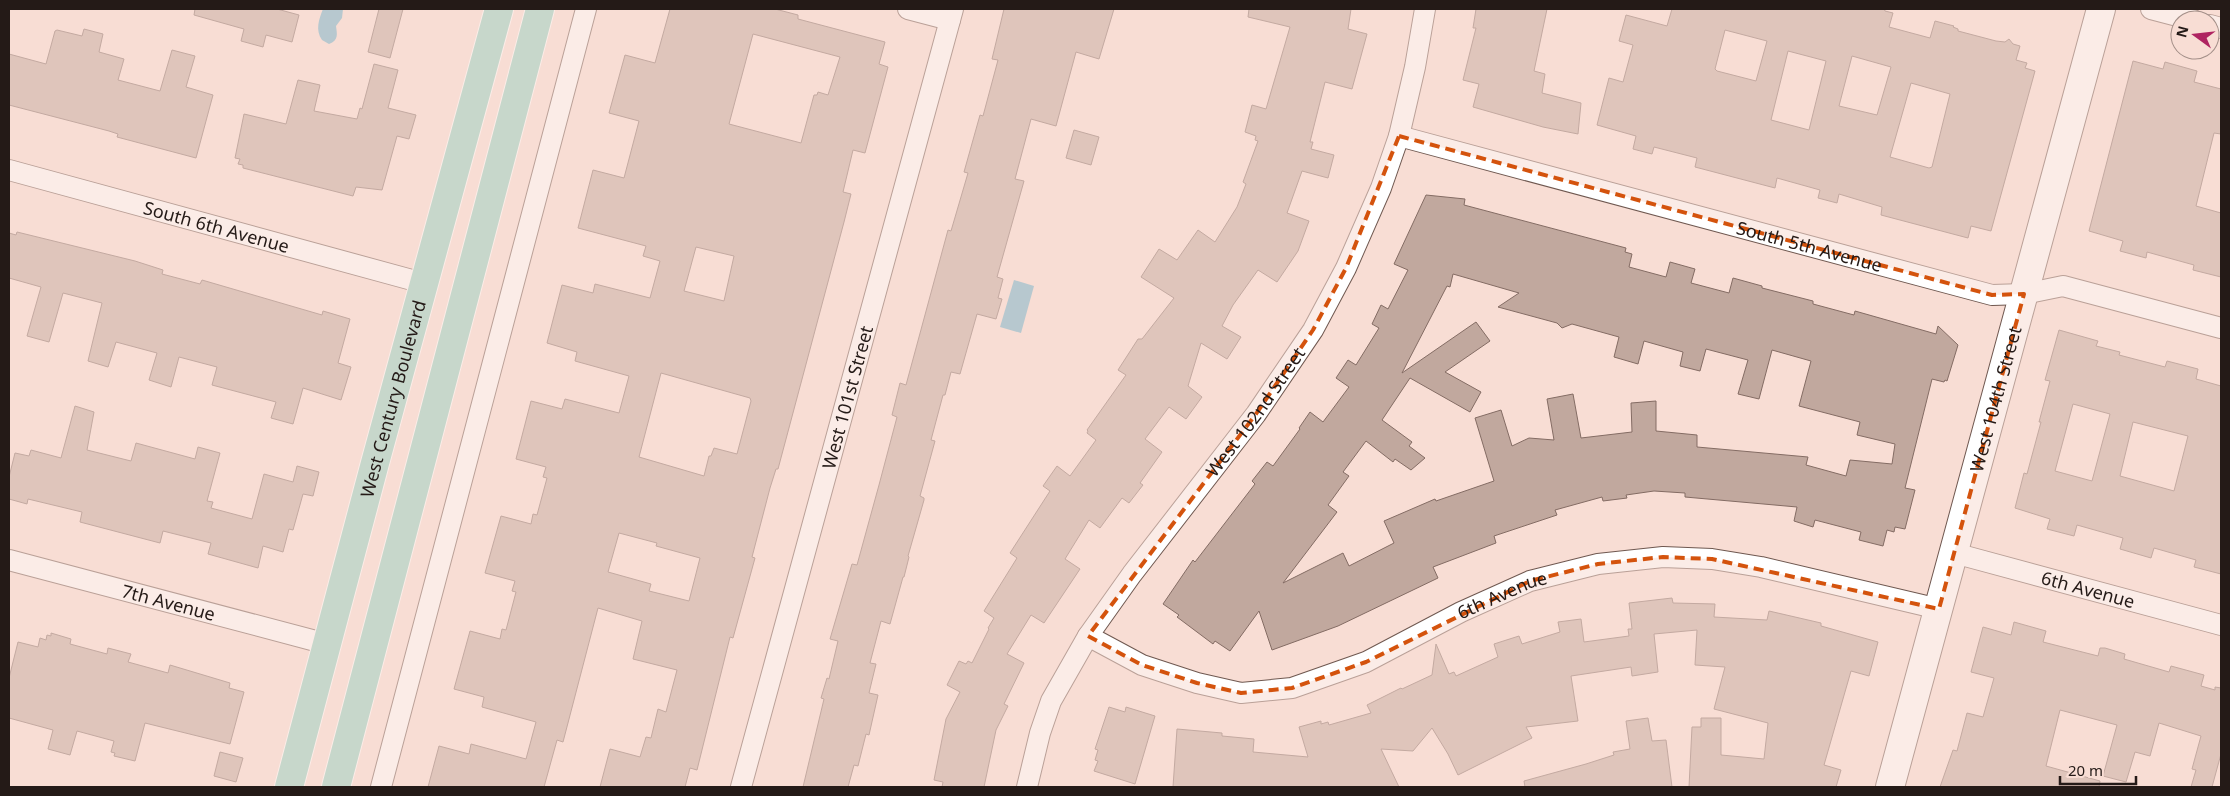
<svg xmlns="http://www.w3.org/2000/svg" width="2230" height="796" font-family="'Noto Sans',sans-serif">
<style>
.water{fill:#68b0ca}
.building{fill:#c1a89e;stroke:#846c64;fill-rule:evenodd}
.lines{fill:none;stroke-linecap:round;stroke-linejoin:round}
.street-casing{stroke:#6f5850;stroke-width:22}
.secondary-casing{stroke:#6f5850;stroke-width:30}
.primary-casing{stroke:#fff;stroke-width:30}
.street{stroke:#fff;stroke-width:20}
.secondary{stroke:#fff;stroke-width:28}
.primary{stroke:#8cd1c2;stroke-width:28}
.marked{fill:none;stroke:#d4530d;stroke-width:4;stroke-dasharray:10 6;stroke-linejoin:round}
.labels{text-anchor:middle;dominant-baseline:central;stroke-width:4;stroke-linejoin:round;paint-order:stroke}
.street-label{font-size:18px;fill:#241a17;stroke:#f8ddd4}
</style>
<rect width="100%" height="100%" fill="#f8ddd4"/>
<g class="water">
<path d="M323,9H343L342,18L336,26C337,34 339,40 329,44L322,40C315,30 319,19 323,9Z"/>
<path d="M1014,280L1034,286L1021,333L1000,327Z"/>
</g>
<g class="building">
<path d="M195,9H277L299,15L292,42L266,35L263,47L241,41L244,29L194,15Z"/>
<path d="M379,9H403L390,58L368,52Z"/>
<path d="M670,9H775L798,15V19L885,42L879,64L888,67L865,153L853,150L843,192L851,194L844,222L778,469H776L770,488L752,557L755,558L733,638L730,637L697,770L690,768L685,787H600L610,749L640,757L646,737L651,738L658,709L666,712L677,670L633,659L642,621L598,608L563,742L557,740L544,787H428L439,746L469,754L471,744L526,759L536,722L482,707L484,697L454,689L470,631L500,639L502,629L506,630L516,592L512,591L515,581L485,573L501,516L531,524L533,514L537,515L547,478L543,477L546,467L516,459L531,401L562,409L565,399L619,413L629,376L575,361L577,352L547,343L562,285L593,293L595,284L650,298L660,261L643,256L646,246L578,228L593,170L624,178L639,121L609,113L625,55L655,63ZM753,34L840,57L828,95L818,92L817,95H814L801,143L729,124ZM696,247L734,256L724,301L684,291ZM661,373L750,398L751,401L737,454L714,448L711,456H709L704,476L639,457ZM619,533L657,543L656,546L700,558L689,601L649,591L651,584L608,572Z"/>
<path d="M1004,9H1114L1099,59L1076,52L1056,126L1031,119L1015,179L1024,181L997,277L1003,279L998,298L1002,299L996,319L977,314L960,374L951,372L945,395H943L931,440L935,441L920,496L924,498V500L908,556L909,557L904,577H903L890,624L881,621L870,663L876,664L869,693L878,695L869,735L866,734L858,766L854,765L848,787H803L824,699L821,698L827,678L829,679L838,641L830,639L852,564L857,565L879,485L897,417L892,415L900,383L906,385L948,230L951,231L968,173L964,172L980,115L983,116L998,60L992,59Z"/>
<path d="M1249,9H1351L1348,29L1367,34L1352,89L1325,82L1310,142H1313L1311,149L1334,155L1328,178L1302,171L1287,213L1309,221L1298,251L1277,282L1258,270L1233,305L1222,326L1241,337L1227,359L1201,343L1188,386L1202,397L1186,419L1169,407L1145,439L1162,452L1140,483L1143,485L1129,503L1122,498L1100,528L1089,520L1065,559L1080,569L1044,623L1031,615L1007,654L1024,663L1004,704L1008,706L996,730L984,787H942L943,782L934,780L946,719L960,692L947,685L959,661L966,664L968,661L972,663L989,629L988,628L994,618L984,611L1017,558L1010,553L1050,491L1043,486L1057,466L1070,476L1096,440L1087,433L1088,431L1087,430L1126,375L1118,370L1138,339H1142L1174,298L1141,277L1159,249L1177,260L1198,230L1215,242L1237,207L1246,184L1243,182L1258,141L1255,140L1256,136L1245,132L1252,105L1266,109L1290,27L1248,17Z"/>
<path d="M1476,9H1547L1534,71L1545,74L1542,93L1581,103L1578,134L1543,127L1473,107L1479,84L1463,80L1476,28H1473Z"/>
<path d="M1672,9H1884L1885,11L1893,13L1889,27L1930,38L1935,21L1954,26L1953,27L1958,29V31L1996,41L2005,42L2009,39L2013,44L2020,46L2016,60L2027,63L2025,68L2035,71L1991,231L1971,226L1968,238L1881,215L1882,207L1839,194L1837,203L1818,198L1820,190L1777,178L1775,188L1695,167L1697,158L1654,147L1652,154L1633,149L1636,136L1597,125L1609,78L1623,82L1633,45L1619,41L1626,15L1667,26ZM1725,30L1767,41L1756,81L1717,71L1715,69ZM1788,51L1826,61L1809,130L1771,120ZM1852,56L1891,67L1877,115L1839,106ZM1911,83L1950,94L1932,167L1929,168L1890,157Z"/>
<path d="M84,29L103,34L99,52L124,59L118,80L160,91L172,50L195,56L186,87L213,95L196,158L117,137L118,134L109,131L9,105V54L46,64L55,31L57,30L82,36Z"/>
<path d="M2133,61L2163,69L2165,62L2197,71L2194,82L2221,89V134L2214,133L2196,206L2221,213V277L2193,270L2194,265L2147,252L2146,258L2120,251L2123,241L2089,231Z"/>
<path d="M374,64L398,70L388,108L416,115L409,139L397,136L382,190L356,187L353,196L243,168V165L238,164L240,159L235,158L244,114L286,124L298,80L320,85L314,111L357,119L360,108L362,109Z"/>
<path d="M1074,130L1099,137L1091,165L1066,158Z"/>
<path d="M1426,195L1465,199L1464,205L1626,248L1625,252L1632,254L1629,267L1666,277L1670,262L1695,269L1691,283L1729,293L1733,278L1762,286V288L1813,301V304L1854,315L1855,311L1936,334L1938,326L1958,345L1947,381L1945,380L1944,382L1932,379L1905,488L1915,490L1905,529L1895,527L1894,532L1887,530L1883,546L1859,540L1861,532L1815,520L1813,527L1794,521L1797,507L1685,497V493L1654,491L1626,495L1627,498L1603,501L1602,497L1555,510L1557,515L1494,536L1496,543L1433,567L1438,578L1338,626L1272,650L1259,611L1230,651L1215,641L1213,644L1177,617L1179,615L1163,604L1193,560L1195,562L1255,484L1252,481L1267,462L1273,466L1300,429L1299,428L1310,412L1323,422L1349,387L1336,378L1348,360L1356,365L1379,328L1372,324L1381,305L1388,309L1408,270L1394,264ZM1453,274L1519,293L1498,307L1557,323L1562,328L1572,324L1619,337L1614,357L1638,364L1644,341L1683,352L1680,366L1700,371L1706,349L1748,360L1738,394L1759,399L1772,350L1811,361L1799,406L1860,422L1857,435L1895,444L1892,464L1850,460L1846,476L1806,465L1808,457L1697,447V435L1656,431V401L1631,403L1632,432L1581,438L1573,394L1547,399L1554,440L1529,438L1512,446L1501,410L1475,418L1494,481L1436,501L1435,499L1384,521L1394,543L1349,566L1343,553L1283,583L1337,512L1328,505L1349,476L1343,472L1366,441L1393,462L1395,459L1411,470L1425,458L1409,446L1412,442L1382,420L1410,378L1470,412L1481,392L1445,372L1490,341L1476,322L1402,373L1447,286L1450,287Z"/>
<path d="M17,232L135,261L163,270L162,274L200,284L202,280L322,315L323,311L350,319L338,363L351,367L341,400L303,388L293,424L271,418L276,402L212,385L217,367L179,357L171,387L149,380L157,353L116,342L108,367L88,361L102,303L63,293L49,342L27,336L41,287L9,278V233L16,235Z"/>
<path d="M2059,330L2098,341L2096,346L2120,352L2119,355L2165,367L2167,361L2198,369L2196,379L2221,386V574L2194,567L2196,560L2154,548L2151,558L2120,549L2123,538L2077,525L2074,536L2047,529L2050,519L2015,508L2024,473L2027,474L2041,422H2039L2050,381L2045,380ZM2073,404L2110,414L2092,481L2055,471ZM2133,422L2188,436L2174,491L2120,476Z"/>
<path d="M75,406L94,412L87,450L131,461L136,443L195,459L198,447L220,453L207,501L213,502L211,508L252,519L264,474L293,482L297,466L319,472L313,496L303,494L293,530L289,529L283,552L263,546L258,568L208,554L211,543L163,531L160,543L80,522L82,512L28,499L27,504L9,499V477L15,453L29,456L31,450L61,458Z"/>
<path d="M1672,598L1673,603L1715,604L1714,617L1767,620L1769,611L1821,623V626L1878,642L1869,676L1851,671L1824,765L1841,770L1836,787H1689L1692,727H1701V718H1721V755L1764,759L1768,723L1714,709L1725,667L1695,665L1697,630L1654,634L1658,672L1632,676L1631,667L1571,676L1578,721L1526,727L1532,738L1458,775L1448,754L1432,728L1413,751L1381,749L1399,787H1173L1177,729L1222,733V736L1254,739L1253,752L1308,757L1299,727L1321,721V724L1328,722L1329,725L1371,713L1367,705L1401,688L1402,689L1432,675L1436,644L1449,674L1454,672L1456,676L1498,657L1494,644L1519,636L1522,644L1560,632L1558,622L1581,619L1584,642L1629,636L1628,629H1632L1629,603Z"/>
<path d="M2014,622L2046,631L2043,642L2098,656L2100,648H2105L2125,654L2124,659L2169,672L2171,666L2204,675L2201,686L2215,690V687L2221,688V754L2212,787H2191L2196,770L2192,769L2201,736L2159,723L2150,756L2135,752L2126,782L2103,776L2117,725L2060,710L2046,766L2100,781L2099,787H1940L1953,750L1957,751L1967,713L1983,717L1994,678L1971,672L1983,627L2011,635Z"/>
<path d="M51,633L71,639L70,644L107,654L108,648L131,654L128,662L168,673L170,665L230,683L229,688L244,692L230,744L145,723L135,761L114,756L115,753L111,752L114,741L77,731L70,755L48,749L53,730L9,718V678L18,642L38,647L40,638L46,640L47,635L51,636Z"/>
<path d="M1109,707L1125,712L1126,707L1155,716L1135,784L1094,771L1098,761L1095,760L1098,750L1095,749Z"/>
<path d="M1648,718L1652,741L1666,740L1672,787H1525L1524,781L1586,764L1614,755L1613,752L1630,749L1626,721Z"/>
<path d="M220,752L243,758L236,782L214,776Z"/>
</g>
<g class="lines">
<defs>
<g id="street">
<path d="M908,9L950,20"/>
<path d="M2151,9L2193,20"/>
<path d="M2210,25L2221,28"/>
<path id="s1" d="M1399,136L1992,295L2024,294L2063,286L2221,328"/>
<path id="s2" d="M9,170L423,283"/>
<path id="s3" d="M1954,553L2221,625"/>
<path id="s4" d="M9,560L327,644"/>
<path id="s5" d="M1088,636L1142,665L1197,683L1241,693L1292,688L1366,662L1461,612L1530,581L1598,564L1663,557L1712,559L1761,567L1939,609"/>
<path d="M381,787L586,9"/>
<path id="s6" d="M741,787L953,9"/>
<path id="s7" d="M1027,787L1040,733L1051,701L1088,636L1132,574L1256,414L1313,330L1346,268L1381,188L1399,136L1415,67L1425,9"/>
</g>
<g id="secondary">
<path id="s8" d="M1890,787L2101,9"/>
</g>
<g id="primary">
<path id="s9" d="M289,787L375,463L499,9"/>
<path d="M336,787L540,9"/>
</g>
</defs>
<use href="#street" class="street-casing"/>
<use href="#secondary" class="secondary-casing"/>
<use href="#primary" class="primary-casing"/>
<use href="#street" class="street"/>
<use href="#secondary" class="secondary"/>
<use href="#primary" class="primary"/>
</g>
<path d="M0 0H2230V796H0ZM1399,136L1992,295L2024,294L1939,609L1712,559L1663,557L1598,564L1530,581L1366,662L1292,688L1241,693L1197,683L1142,665L1088,636L1256,414L1313,330L1346,268Z" fill="#f8ddd4" fill-opacity=".55" fill-rule="evenodd"/>
<path class="marked" d="M1399,136L1992,295L2024,294L1939,609L1712,559L1663,557L1598,564L1530,581L1366,662L1292,688L1241,693L1197,683L1142,665L1088,636L1256,414L1313,330L1346,268Z"/>
<g class="labels">
<g class="street-label">
<text stroke="none"><textPath href="#s2" startOffset="215">South 6th Avenue</textPath></text>
<text stroke="none"><textPath href="#s1" startOffset="425">South 5th Avenue</textPath></text>
<text stroke="none"><textPath href="#s9" startOffset="402">West Century Boulevard</textPath></text>
<text stroke="none"><textPath href="#s6" startOffset="404">West 101st Street</textPath></text>
<text stroke="none"><textPath href="#s8" startOffset="402">West 104th Street</textPath></text>
<text stroke="none"><textPath href="#s7" startOffset="444">West 102nd Street</textPath></text>
<text stroke="none"><textPath href="#s3" startOffset="139">6th Avenue</textPath></text>
<text stroke="none"><textPath href="#s5" startOffset="446">6th Avenue</textPath></text>
<text stroke="none"><textPath href="#s4" startOffset="165">7th Avenue</textPath></text>
</g>
</g>
<rect width="2230" height="796" fill="none" stroke="#241a17" stroke-width="20"/>
<g transform="translate(2195 35) rotate(285)"><circle r="24" fill="#f8ddd4" stroke="#a38f88"/>
<path d="M0-4L9 19L0 12L-9 19Z" fill="#af2461"/>
<text y="-8" font-size="14" font-weight="bold" text-anchor="middle" fill="#241a17">N</text>
</g>
<path d="M2060 776v8h76v-8" fill="none" stroke="#241a17" stroke-width="2.5"/>
<text x="2068" y="776" font-size="15" fill="#241a17" stroke="#f8ddd4" stroke-width="4" paint-order="stroke">20 m</text>
</svg>
